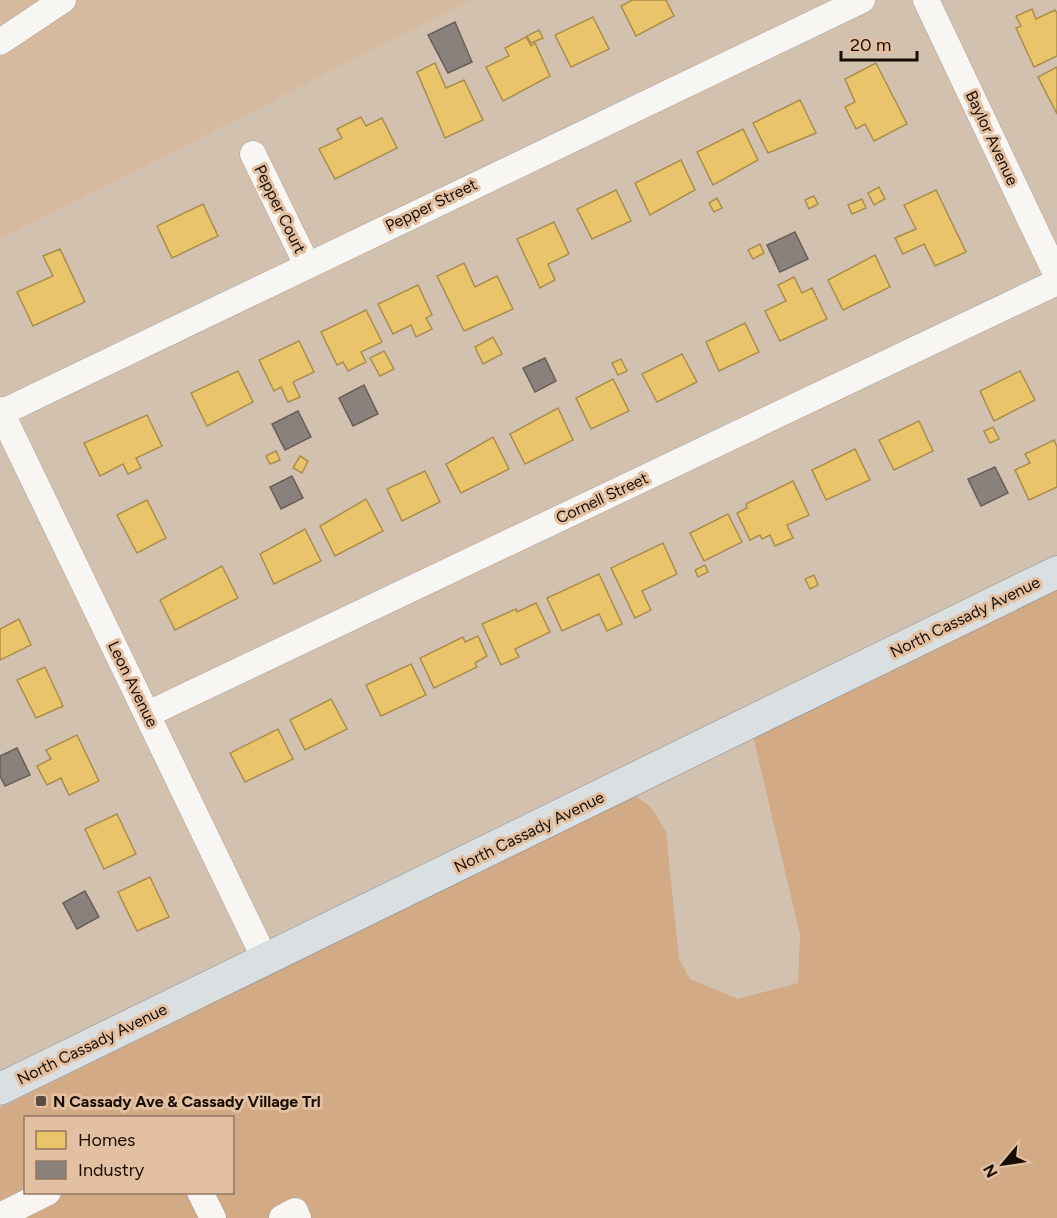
<svg xmlns="http://www.w3.org/2000/svg" width="1057" height="1218" font-family="Figtree,sans-serif">
<style>
.built{fill:#d7b99e}
.green{fill:#d2aa85;fill-rule:evenodd}
.homes{fill:#e9c46a;stroke:#aa8d4b;stroke-width:1.5}
.industry{fill:#8a817c;stroke:#685e58;stroke-width:1.5}
.lines{fill:none;stroke-linecap:round;stroke-linejoin:round}
.minor-casing{stroke:#afa093;stroke-width:27}
.major-casing{stroke:#888d8e;stroke-width:33}
.minor{stroke:#f8f6f3;stroke-width:26}
.major{stroke:#dadfe2;stroke-width:32}
.poi-dot{fill:#594c40;stroke:#e2c0a1;stroke-width:2}
.labels{text-anchor:middle;dominant-baseline:central;stroke-width:6;stroke-linejoin:round;paint-order:stroke}
.street-label{font-size:16px;fill:#180d04;stroke:#e2c0a1}
.poi-label{font-size:16px;font-weight:bold;fill:#180d04;stroke:#e2c0a1;text-anchor:start}
</style>
<rect width="100%" height="100%" fill="#d3c1b0"/>
<path class="built" d="M0,0H471L0,239Z"/>
<path class="green" d="M1057,585V1218H0V1108L634,795L652,808L666,832L679,959L690,979L738,999L798,983L800,935L753,736ZM26,1118H232V1192H26Z"/>
<g class="homes">
<path d="M632,0H666L674,16L636,36L621,6Z"/>
<path d="M1032,9L1036,19L1055,10L1057,13V56L1034,67L1016,28L1021,26L1016,16Z"/>
<path d="M593,17L609,49L571,67L555,35Z"/>
<path d="M539,30L543,38L531,43L527,36Z"/>
<path d="M526,37L531,46L535,43L550,76L503,101L486,67L509,56L505,48Z"/>
<path d="M435,63L446,88L464,80L483,120L445,138L417,72Z"/>
<path d="M876,63L907,124L874,141L865,124L856,129L845,107L855,102L845,79Z"/>
<path d="M1057,67V114L1038,77Z"/>
<path d="M800,100L816,133L768,153L753,123Z"/>
<path d="M361,117L366,126L382,118L397,148L335,179L319,149L342,138L337,129Z"/>
<path d="M743,129L758,160L713,185L697,152Z"/>
<path d="M681,160L695,190L650,215L635,183Z"/>
<path d="M879,187L885,199L874,205L868,193Z"/>
<path d="M616,190L631,221L592,239L577,209Z"/>
<path d="M936,190L966,252L935,266L924,244L903,254L895,238L916,229L904,205Z"/>
<path d="M814,196L818,204L809,209L805,200Z"/>
<path d="M717,198L722,208L714,212L709,203Z"/>
<path d="M862,199L866,208L852,214L848,205Z"/>
<path d="M203,204L218,236L172,258L157,226Z"/>
<path d="M554,222L569,254L548,264L555,280L540,288L517,239Z"/>
<path d="M760,244L764,253L753,259L748,250Z"/>
<path d="M60,249L85,302L33,326L17,292L53,276L43,256Z"/>
<path d="M875,255L890,287L843,310L828,280Z"/>
<path d="M464,263L475,287L497,276L513,309L464,331L437,276Z"/>
<path d="M794,277L802,293L812,288L827,319L780,341L765,311L786,301L778,285Z"/>
<path d="M418,285L432,315L426,318L432,329L416,337L411,325L393,334L378,304Z"/>
<path d="M366,310L382,342L361,352L366,362L348,371L343,362L337,365L321,332Z"/>
<path d="M745,323L759,352L719,371L706,342Z"/>
<path d="M493,337L502,354L483,364L475,347Z"/>
<path d="M299,341L314,372L293,382L300,397L288,402L281,387L274,391L259,360Z"/>
<path d="M384,351L394,369L380,376L370,358Z"/>
<path d="M682,354L697,382L657,402L642,374Z"/>
<path d="M621,359L627,371L618,375L612,363Z"/>
<path d="M238,371L253,402L207,426L191,393Z"/>
<path d="M1020,371L1035,400L994,421L980,391Z"/>
<path d="M613,379L629,411L591,429L576,398Z"/>
<path d="M558,408L573,440L525,464L510,434Z"/>
<path d="M147,415L162,446L136,458L141,468L128,474L123,464L100,476L84,443Z"/>
<path d="M919,421L933,451L894,470L879,440Z"/>
<path d="M993,427L999,439L990,443L984,431Z"/>
<path d="M493,437L509,469L461,493L446,464Z"/>
<path d="M1054,440L1057,447V487L1029,500L1015,470L1030,463L1025,454Z"/>
<path d="M855,449L870,480L826,500L812,470Z"/>
<path d="M276,451L280,460L270,464L266,456Z"/>
<path d="M300,456L308,461L302,473L293,468Z"/>
<path d="M425,471L440,502L402,521L387,489Z"/>
<path d="M793,481L809,515L787,525L793,538L775,546L770,535L762,539L760,535L750,540L737,513L747,508L746,504Z"/>
<path d="M366,499L383,531L335,556L320,526Z"/>
<path d="M147,500L166,538L137,553L117,515Z"/>
<path d="M728,514L742,542L704,561L690,533Z"/>
<path d="M305,529L321,561L274,584L260,554Z"/>
<path d="M663,543L677,574L642,591L651,610L635,618L611,568Z"/>
<path d="M705,565L708,572L698,577L695,570Z"/>
<path d="M222,566L238,598L175,630L160,600Z"/>
<path d="M599,574L622,624L607,631L599,614L562,631L547,598Z"/>
<path d="M814,575L818,585L810,589L805,579Z"/>
<path d="M536,603L550,632L515,649L519,657L501,665L482,624L516,609L517,612Z"/>
<path d="M19,619L31,645L0,660V629Z"/>
<path d="M478,636L487,656L475,663L477,667L434,688L420,658L463,637L465,642Z"/>
<path d="M411,664L426,695L381,716L366,685Z"/>
<path d="M45,667L63,706L36,718L17,680Z"/>
<path d="M331,699L347,729L305,750L290,720Z"/>
<path d="M278,729L293,759L245,782L230,753Z"/>
<path d="M77,735L99,781L69,795L61,778L47,785L37,766L51,759L46,750Z"/>
<path d="M117,814L136,854L104,869L85,829Z"/>
<path d="M150,877L169,917L137,931L118,892Z"/>
</g>
<g class="industry">
<path d="M455,22L472,62L448,73L428,35Z"/>
<path d="M795,232L808,259L780,272L767,245Z"/>
<path d="M545,358L556,381L535,392L523,368Z"/>
<path d="M364,385L378,414L353,426L339,398Z"/>
<path d="M298,411L311,437L285,450L272,424Z"/>
<path d="M995,467L1008,493L981,506L968,479Z"/>
<path d="M292,476L303,498L281,509L270,487Z"/>
<path d="M17,748L30,775L5,786L0,776V756Z"/>
<path d="M85,891L99,917L77,929L63,903Z"/>
</g>
<g class="lines">
<defs>
<g id="minor">
<path d="M926,0L1057,276"/>
<path d="M0,42L63,0"/>
<path d="M253,154L307,265"/>
<path d="M0,410L265,959"/>
<path d="M1,413L862,0"/>
<path d="M148,714L1057,282"/>
<path d="M200,1192L213,1218"/>
<path d="M0,1216L48,1192"/>
<path d="M282,1218L295,1211L298,1218"/>
</g>
<path id="major" d="M0,1089L1057,572"/>
</defs>
<use href="#minor" class="minor-casing"/>
<use href="#major" class="major-casing"/>
<use href="#minor" class="minor"/>
<use href="#major" class="major"/>
</g>
<rect class="poi-dot" x="35" y="1095" width="12" height="12" rx="3"/>
<g class="labels">
<g class="street-label">
<text transform="translate(992 138) rotate(65)">Baylor Avenue</text>
<text transform="translate(431 205) rotate(-26)">Pepper Street</text>
<text transform="translate(280 209) rotate(64)">Pepper Court</text>
<text transform="translate(602 498) rotate(-25)">Cornell Street</text>
<text transform="translate(965 617) rotate(-26)">North Cassady Avenue</text>
<text transform="translate(133 684) rotate(64)">Leon Avenue</text>
<text transform="translate(529 832) rotate(-26)">North Cassady Avenue</text>
<text transform="translate(92 1044) rotate(-26)">North Cassady Avenue</text>
</g>
<g class="poi-label">
<text x="53" y="1101">N Cassady Ave &amp; Cassady Village Trl</text>
</g>
</g>
<rect x="24" y="1116" width="210" height="78" fill="#e2c0a1" stroke="#917862" stroke-width="1.5"/>
<rect x="36" y="1131" width="30" height="18" fill="#e9c46a" stroke="#917862" stroke-width="1.5"/>
<text x="78" y="1146" font-size="18" fill="#180d04">Homes</text>
<rect x="36" y="1161" width="30" height="18" fill="#8a817c" stroke="#917862" stroke-width="1.5"/>
<text x="78" y="1176" font-size="18" fill="#180d04">Industry</text>
<g transform="translate(1003 1164) rotate(241)" stroke="#e2c0a1" stroke-width="4.5" paint-order="stroke">
<path d="M0-4.5L10 22L0 15L-10 22Z" fill="#180d04"/>
<text y="-9" font-size="16" font-weight="bold" text-anchor="middle" fill="#180d04">N</text>
</g>
<path d="M841 51v9h76v-9" fill="none" stroke="#180d04" stroke-width="3"/>
<text x="850" y="51" font-size="18" fill="#180d04" stroke="#e2c0a1" stroke-width="4.5" paint-order="stroke">20 m</text>
</svg>
